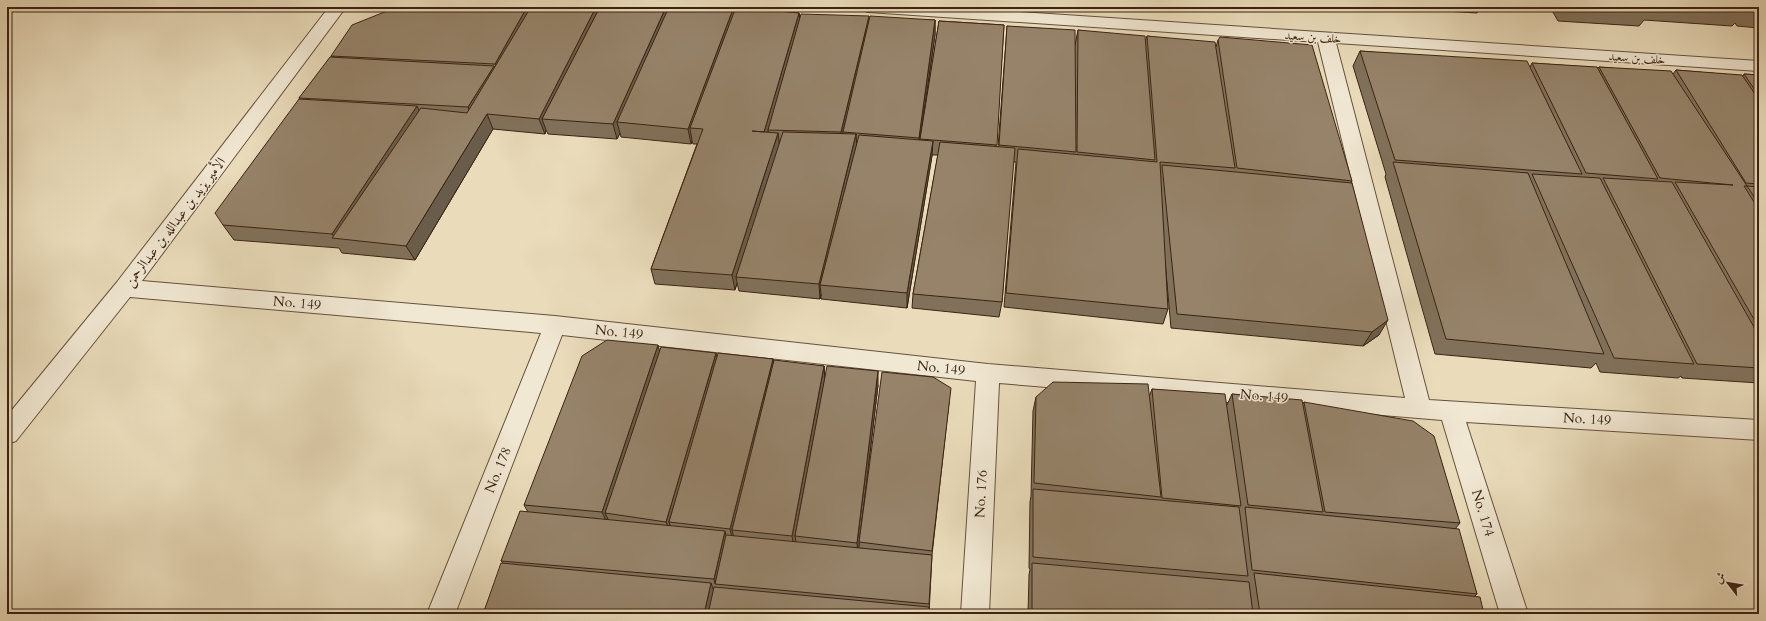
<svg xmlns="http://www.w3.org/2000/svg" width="1766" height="621" font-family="Cardo,Amiri,serif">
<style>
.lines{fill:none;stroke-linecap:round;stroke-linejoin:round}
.minor-casing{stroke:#66513d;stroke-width:2}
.minor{fill:#f1e8d3;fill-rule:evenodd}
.wall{fill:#81715b;stroke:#3a2313}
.shaded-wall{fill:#695c4a;stroke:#3a2313}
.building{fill:#96836a;stroke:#3a2313}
.labels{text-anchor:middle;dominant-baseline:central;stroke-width:3;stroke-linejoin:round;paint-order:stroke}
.far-street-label{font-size:12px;fill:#3a2313;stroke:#f1e8d3}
.street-label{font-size:14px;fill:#3a2313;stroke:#f1e8d3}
</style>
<rect width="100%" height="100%" fill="#eadcbb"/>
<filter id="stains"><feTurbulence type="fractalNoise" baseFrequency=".005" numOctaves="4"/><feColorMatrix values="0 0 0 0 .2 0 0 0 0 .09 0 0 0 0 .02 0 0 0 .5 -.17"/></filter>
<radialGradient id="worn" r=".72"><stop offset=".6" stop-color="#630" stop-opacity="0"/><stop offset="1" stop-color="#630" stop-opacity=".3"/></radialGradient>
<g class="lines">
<defs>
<path id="minor" d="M329,7H346L142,281L555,316L988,364L1405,398L1318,42L868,12L862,10L860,7H943L1759,61V71L1336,43L1429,400L1759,420V440L1466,422L1528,614H1500L1442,420L999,383L989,614H961L976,381L562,335L455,614H427L541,333L130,297L16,441L7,444V416L117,282Z"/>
</defs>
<use href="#minor" class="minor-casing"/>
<use href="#minor" class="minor"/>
</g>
<g class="wall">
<path d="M666,7L667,10L733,9V14L799,13L800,18L869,20H935V35L920,140L939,21L1004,25L996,146L998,147L1006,41L1007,26L1075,45L1078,30L1145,42L1147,36L1216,47L1218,40L1352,181L1351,183L1379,335L1363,346L1171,328L1165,261L1168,309L1163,324L1004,307L1016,162H1013L1002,302L999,317L912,308L913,294L938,155H932L907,308L821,299V294L820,299L739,291L737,283L735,290L655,284L651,269L697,144H693L692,141L691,144L621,137L620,133L617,139L548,134L546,130L545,134L493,129L415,260L342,253L339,248L234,240L223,225L300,100L299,98L331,57V56Z"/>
<path d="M1398,7H1411V8Z"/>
<path d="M1412,7H1480L1477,13L1412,9Z"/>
<path d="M1550,7H1759V28L1737,26L1735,23L1732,26L1644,20L1639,26L1558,21Z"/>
<path d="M1360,51L1530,67L1532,63L1598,68L1599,67L1673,74L1676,70L1743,76L1744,74L1759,75V383L1682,378L1681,376L1678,378L1600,372L1596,363L1591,368L1435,354L1385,177L1386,174L1353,66Z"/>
<path d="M660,351L717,356L773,359L774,362L824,366L825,379L878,385L861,528L949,402L932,555L929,614H483L503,563L501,561L528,512L524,505Z"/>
<path d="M1152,389L1227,405L1232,394L1303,404L1304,402L1460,523L1455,529L1477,594L1474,597L1484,614H1028L1029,575L1030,569L1029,568L1030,502L1031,496L1033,411L1036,397H1149Z"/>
</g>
<g class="shaded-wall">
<path d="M527,7H539L501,79L495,64Z"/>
<path d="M596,7H600L542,119L546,130L545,134L539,119Z"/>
<path d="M666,7L669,21L617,122L620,133L617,139L613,124Z"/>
<path d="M733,9L735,24L690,128L692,141L691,144L688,129Z"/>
<path d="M799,13L801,28L768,130L769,138L764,132Z"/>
<path d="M869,16V31L843,132V141L842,147L841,132Z"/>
<path d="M935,20V35L918,153L919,138Z"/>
<path d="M494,66L500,81L474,122L468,107Z"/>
<path d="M417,106L424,121L335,238L332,234Z"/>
<path d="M487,114L493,129L415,260L406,246Z"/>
<path d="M778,133L780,149L736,277L737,283L735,290L732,275Z"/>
<path d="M856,134L857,149L820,285L821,294L820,299L819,284Z"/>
<path d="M933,141L932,156L907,308V293Z"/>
<path d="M1388,320L1379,335L1363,346L1372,332Z"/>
<path d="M658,345L662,359L605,513L609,521L608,525L602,512Z"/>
<path d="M716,353L719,367L669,522L672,531L671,534L666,522Z"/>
<path d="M773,359L775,373L732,530L734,538L733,542L730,529Z"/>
<path d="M824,366L825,380L795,536L796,541L794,548L792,536Z"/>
<path d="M878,371V385L858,555L857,543Z"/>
<path d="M725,531L728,544L715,584L714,579Z"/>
<path d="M711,583L715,594L710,614H704Z"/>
</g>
<g class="building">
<path d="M397,7H527L495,64L331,56L352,25Z"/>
<path d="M531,7H596L539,119L487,114L406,246L332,238L421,108L467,113Z"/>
<path d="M600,7H666L613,124L542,119Z"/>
<path d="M669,7H709L733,9L688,129L617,122Z"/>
<path d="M736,7L799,13L764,132L752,131L778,133L732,275L651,269L703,129L690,128Z"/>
<path d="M1587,7H1648L1650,11Z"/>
<path d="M1687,7H1741L1744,11Z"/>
<path d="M1746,7H1759V12L1749,11Z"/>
<path d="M801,14L869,16L841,132L768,130Z"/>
<path d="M870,16L935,20L919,138L843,132Z"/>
<path d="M939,21L1004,25L997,145L920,139Z"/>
<path d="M1007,26L1075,30L1076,152L999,145Z"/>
<path d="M1078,30L1145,36L1155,160L1077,152Z"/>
<path d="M1147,36L1215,42L1235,168L1160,162L1168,309L1006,293L1018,149L1157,162Z"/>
<path d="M1220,37L1312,45L1352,181L1237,168L1218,40Z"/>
<path d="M1360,51L1527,61L1582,174L1395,160Z"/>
<path d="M330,57L494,66L468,107L299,98Z"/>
<path d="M1532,63L1597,67L1658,179L1586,173Z"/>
<path d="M1599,67L1671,71L1747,186H1744L1759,210V328L1675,182L1733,185L1660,178Z"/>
<path d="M1676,70L1742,75L1759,100V184L1746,183Z"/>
<path d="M1744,74L1759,75V96Z"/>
<path d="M299,99L417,106L332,234L223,225L215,213Z"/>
<path d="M783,132L856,134L819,284L736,277Z"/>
<path d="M859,135L933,141L907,293L820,285Z"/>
<path d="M940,142L1015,148L1002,302L913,294Z"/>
<path d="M1393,162L1528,173L1604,354L1446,339Z"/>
<path d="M1162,165L1352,183L1388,320L1372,332L1177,314Z"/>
<path d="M1532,174L1600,178L1694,364L1614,358Z"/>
<path d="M1603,178L1672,182L1759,336V368L1697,364Z"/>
<path d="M1747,186L1759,187V204Z"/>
<path d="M607,340L658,345L602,512L524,505L582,356Z"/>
<path d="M661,347L716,353L666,522L605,513Z"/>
<path d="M718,353L773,359L730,529L669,522Z"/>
<path d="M774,360L824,366L792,536L732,530Z"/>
<path d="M827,366L878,371L857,543L795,536Z"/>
<path d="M882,372L933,377L951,388L932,551L859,542Z"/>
<path d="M1053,382L1148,384L1161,497L1034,483L1036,397Z"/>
<path d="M1152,389L1225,394L1241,506L1162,498Z"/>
<path d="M1232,394L1302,400L1323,512L1248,505Z"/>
<path d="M1304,402L1413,421L1434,436L1460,523L1325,512Z"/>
<path d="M1033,489L1239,507L1248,576L1033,557Z"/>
<path d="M1245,507L1459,529L1477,594L1252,570Z"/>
<path d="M520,511L725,531L714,579L501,561Z"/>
<path d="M726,535L932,555L929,604L715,584Z"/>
<path d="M501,563L711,583L704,614H483Z"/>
<path d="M1032,563L1249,582L1253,614H1032Z"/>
<path d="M1254,573L1480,597L1484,614H1260Z"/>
<path d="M714,587L929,607V614H708Z"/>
</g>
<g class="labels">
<g class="far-street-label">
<text transform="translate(1313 37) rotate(4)">خلف بن سعيد</text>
<text transform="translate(1637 58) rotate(4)">خلف بن سعيد</text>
</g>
<g class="street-label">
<text transform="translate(175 222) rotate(-53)">الأمير يزيد بن عبدالله بن عبدالرحمن</text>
<text transform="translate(297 303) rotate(5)">No. 149</text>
<text transform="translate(619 332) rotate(6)">No. 149</text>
<text transform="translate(941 368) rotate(6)">No. 149</text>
<text transform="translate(1264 396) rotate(5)">No. 149</text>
<text transform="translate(1587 419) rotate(3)">No. 149</text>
<text transform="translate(498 470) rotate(-68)">No. 178</text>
<text transform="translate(981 494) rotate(-87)">No. 176</text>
<text transform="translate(1483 513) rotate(73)">No. 174</text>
</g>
</g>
<rect width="1766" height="621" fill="none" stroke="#eadcbb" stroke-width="24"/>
<rect x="8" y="8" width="1750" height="605" fill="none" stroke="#3a2313" stroke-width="2"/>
<rect x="12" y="12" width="1742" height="597" fill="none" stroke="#3a2313"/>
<g transform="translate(1728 583) rotate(301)" stroke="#f1e8d3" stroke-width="3" paint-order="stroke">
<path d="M0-3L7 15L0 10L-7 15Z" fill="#3a2313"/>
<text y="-6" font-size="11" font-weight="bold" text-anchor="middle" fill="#3a2313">ش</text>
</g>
<rect width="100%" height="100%" filter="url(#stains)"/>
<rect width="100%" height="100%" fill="url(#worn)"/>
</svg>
